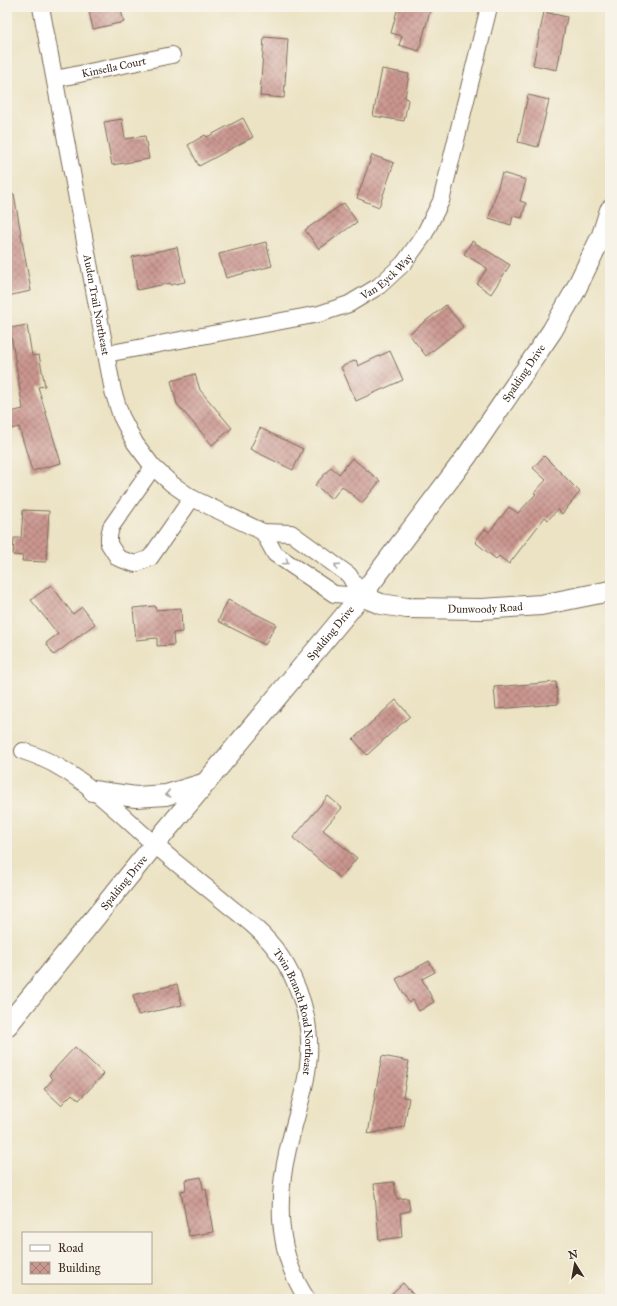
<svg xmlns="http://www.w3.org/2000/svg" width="617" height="1306" font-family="'IM FELL Great Primer',serif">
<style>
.building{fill:url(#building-cross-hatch)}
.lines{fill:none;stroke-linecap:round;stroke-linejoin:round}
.minor-casing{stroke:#796b58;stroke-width:18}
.tertiary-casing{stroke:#796b58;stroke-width:22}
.minor{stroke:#fff;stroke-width:16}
.tertiary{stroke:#fff;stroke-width:20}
.oneway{stroke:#a79f9a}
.labels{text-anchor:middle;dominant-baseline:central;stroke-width:3;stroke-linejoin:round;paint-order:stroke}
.street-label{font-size:11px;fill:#3b2a1e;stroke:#f7f3e8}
</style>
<defs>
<pattern id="building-cross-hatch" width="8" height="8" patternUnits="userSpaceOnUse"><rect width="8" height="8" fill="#ca9690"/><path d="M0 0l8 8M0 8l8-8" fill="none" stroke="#a57b75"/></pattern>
</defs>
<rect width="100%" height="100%" fill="#f7f3e8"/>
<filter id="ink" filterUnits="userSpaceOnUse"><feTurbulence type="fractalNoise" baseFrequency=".025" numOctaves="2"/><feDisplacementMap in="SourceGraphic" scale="8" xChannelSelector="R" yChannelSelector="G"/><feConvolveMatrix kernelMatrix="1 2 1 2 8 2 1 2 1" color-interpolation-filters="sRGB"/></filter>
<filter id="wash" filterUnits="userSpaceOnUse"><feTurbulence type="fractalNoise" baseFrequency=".012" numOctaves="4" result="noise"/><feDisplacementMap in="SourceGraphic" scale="16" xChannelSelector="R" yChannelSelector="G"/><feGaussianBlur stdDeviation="0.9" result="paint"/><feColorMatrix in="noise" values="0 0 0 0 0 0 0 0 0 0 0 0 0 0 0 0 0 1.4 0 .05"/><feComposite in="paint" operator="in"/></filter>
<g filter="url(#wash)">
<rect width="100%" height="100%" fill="#ece3c4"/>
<g id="blocks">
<g class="building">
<path d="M88,7H120L124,22L93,29Z"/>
<path d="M398,7H431L419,51L399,45L402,36L391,33Z"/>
<path d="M544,12L567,17L557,70L533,65Z"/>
<path d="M264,37L288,39L284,98L260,96Z"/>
<path d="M382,69L409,74L405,97L408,100L404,121L373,116Z"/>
<path d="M528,95L549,100L538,147L518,142Z"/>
<path d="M243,118L253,137L199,166L188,145L205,135L207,137Z"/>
<path d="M122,119L125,139L145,136L149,159L112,165L104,122Z"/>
<path d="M372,155L394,163L379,207L357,198Z"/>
<path d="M502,173L526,180L520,201L526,203L522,218L513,216L511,225L489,218Z"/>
<path d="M14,194L31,291L7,296V195Z"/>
<path d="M344,203L357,222L319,249L305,230Z"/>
<path d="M472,241L510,265L491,294L477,284L487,268L464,254Z"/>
<path d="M266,242L272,266L226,278L219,254Z"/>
<path d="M177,247L185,282L170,285V283L137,290L132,257Z"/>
<path d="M446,305L463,327L426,356L409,334Z"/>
<path d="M27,325L32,356L39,355L45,386L38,387L61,463L32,471L19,427L7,430V413L23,409L10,328Z"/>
<path d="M390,351L403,380L356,401L341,367L356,360L358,366Z"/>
<path d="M195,374L200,390L232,428L212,445L177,404L171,381Z"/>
<path d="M260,428L303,449L293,470L250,449Z"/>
<path d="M544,456L580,492L562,514L558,509L548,520L545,517L509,564L499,556L496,559L475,542L485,529L489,532L509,507L518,513L536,494L534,493L546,480L533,468Z"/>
<path d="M352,458L380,481L362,503L342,486L332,499L315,485L331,467L339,474Z"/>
<path d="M23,510L49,511L46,562L22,561L23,556L13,555L14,538H21Z"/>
<path d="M51,585L73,614L82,607L95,624L54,655L46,643L58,634L31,600Z"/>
<path d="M228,600L276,624L265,645L218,621Z"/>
<path d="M155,606L156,610L181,608L182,632L173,633L174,645L157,646V638L136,640L133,608Z"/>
<path d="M556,682L558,704L496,709L494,687Z"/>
<path d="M396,700L410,716L367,755L353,739Z"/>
<path d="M328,796L342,808L323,830L357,858L340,878L293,838Z"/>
<path d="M429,961L435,972L422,979L434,1002L419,1011L413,1000L409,1003L396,979Z"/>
<path d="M177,984L182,1005L138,1015L133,995Z"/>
<path d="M75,1047L104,1074L79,1100L72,1094L61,1105L44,1089L53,1079L49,1075Z"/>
<path d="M382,1056L409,1061L403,1097L409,1098L404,1127L368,1134Z"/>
<path d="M201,1177L203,1189H206L213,1232L189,1236L181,1191L186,1190L185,1180Z"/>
<path d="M394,1182L397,1199L408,1198L410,1211L400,1213L402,1237L379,1240L374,1184Z"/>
<path d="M403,1283L417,1299H386Z"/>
</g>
</g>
</g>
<g filter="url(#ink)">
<use href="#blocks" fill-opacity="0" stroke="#796b58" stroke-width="1"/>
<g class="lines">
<defs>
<g id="minor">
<path id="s1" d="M41,7L113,391L121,416L135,443L153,467L172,484L192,498L263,532L291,533L349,575L361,596"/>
<path id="s2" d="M55,79L172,55"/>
<path id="s3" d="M106,354L319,314L349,304L379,286L404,263L424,235L441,201L489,7"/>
<path d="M153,467L111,527L109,536V544L118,558L135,564L150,558L192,498"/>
<path d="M263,532L275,554L334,594L361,596"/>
<path id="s4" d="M23,751C81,769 122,818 168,856C188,873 209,889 229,906C247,920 266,935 279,954C299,982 311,1020 309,1055C307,1087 295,1118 288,1149C276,1200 277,1254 307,1299"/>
</g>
<g id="tertiary">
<path id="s5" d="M361,596L381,604L407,608L482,609L541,605L610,591"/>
<path d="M93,791L136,797L166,795L206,783"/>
<path id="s6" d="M7,1026L154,845L361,596L467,456L552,331L574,293L602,235L610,210"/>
</g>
</defs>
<use href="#minor" class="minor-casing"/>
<use href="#tertiary" class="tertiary-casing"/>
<use href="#minor" class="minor"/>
<use href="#tertiary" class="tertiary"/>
</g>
<defs><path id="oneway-chevron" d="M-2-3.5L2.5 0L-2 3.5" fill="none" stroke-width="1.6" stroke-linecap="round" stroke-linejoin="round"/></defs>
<g class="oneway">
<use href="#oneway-chevron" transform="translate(286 562) rotate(34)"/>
<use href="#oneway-chevron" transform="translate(337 566) rotate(-145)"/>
<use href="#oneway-chevron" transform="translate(168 794) rotate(168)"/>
</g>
</g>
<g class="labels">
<g class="street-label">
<text stroke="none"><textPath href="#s2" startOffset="60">Kinsella Court</textPath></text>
<text stroke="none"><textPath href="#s3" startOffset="295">Van Eyck Way</textPath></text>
<text stroke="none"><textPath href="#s1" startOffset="303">Auden Trail Northeast</textPath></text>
<text stroke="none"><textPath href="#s6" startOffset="833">Spalding Drive</textPath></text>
<text stroke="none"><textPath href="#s5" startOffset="126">Dunwoody Road</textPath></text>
<text stroke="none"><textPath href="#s6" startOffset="509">Spalding Drive</textPath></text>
<text stroke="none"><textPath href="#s6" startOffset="185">Spalding Drive</textPath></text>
<text stroke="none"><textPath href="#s4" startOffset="390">Twin Branch Road Northeast</textPath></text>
</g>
</g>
<rect width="617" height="1306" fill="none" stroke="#f7f3e8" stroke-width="24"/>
<rect x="22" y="1232" width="130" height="52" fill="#f7f3e8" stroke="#aca397"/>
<rect x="30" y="1245" width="20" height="6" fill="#ffffff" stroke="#aca397"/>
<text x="58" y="1252" font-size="12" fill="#3b2a1e">Road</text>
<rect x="30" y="1262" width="20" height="12" fill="url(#building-cross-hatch)" stroke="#aca397"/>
<text x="58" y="1272" font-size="12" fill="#3b2a1e">Building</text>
<g transform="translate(575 1264) rotate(349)" stroke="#f7f3e8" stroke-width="3" paint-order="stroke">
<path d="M0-3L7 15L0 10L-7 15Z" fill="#3b2a1e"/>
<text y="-6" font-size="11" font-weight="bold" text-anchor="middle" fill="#3b2a1e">N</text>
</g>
</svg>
